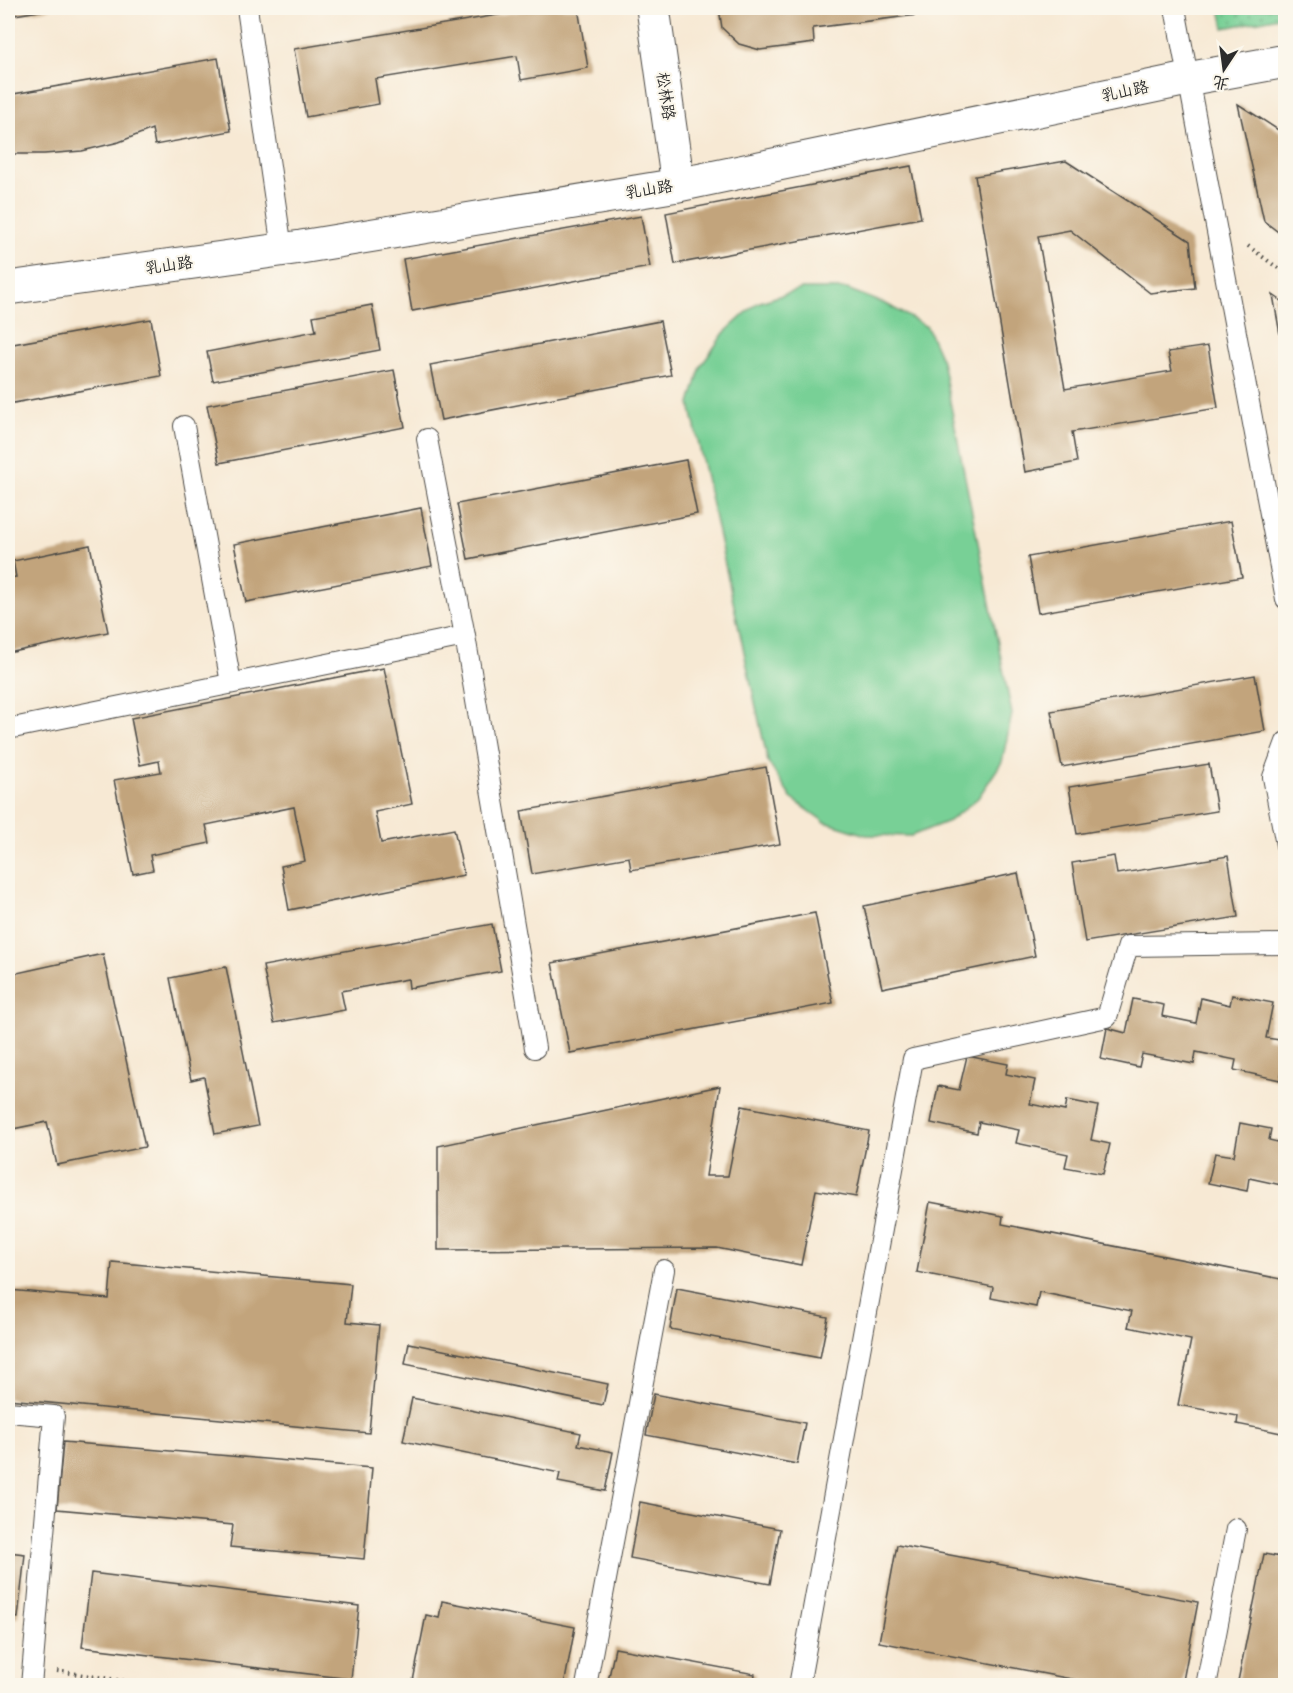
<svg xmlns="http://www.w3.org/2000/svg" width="1293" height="1693" font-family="'Shantell Sans','LXGW WenKai TC',sans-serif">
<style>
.park{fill:url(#park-dots);stroke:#527e60;stroke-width:1.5}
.garden{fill:#78d096;stroke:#527e60;stroke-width:1.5}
.building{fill:#c2a47b}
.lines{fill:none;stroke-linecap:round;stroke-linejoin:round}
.lane-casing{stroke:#4a4844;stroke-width:22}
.street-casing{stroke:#4a4844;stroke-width:35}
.path{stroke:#4a4844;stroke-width:4;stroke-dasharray:1.5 4.5;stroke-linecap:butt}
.lane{stroke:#fff;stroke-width:20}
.street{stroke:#fff;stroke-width:33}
.labels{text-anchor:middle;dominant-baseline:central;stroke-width:4.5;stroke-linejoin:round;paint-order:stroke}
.street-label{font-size:16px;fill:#2b2b2b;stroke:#fbf7ec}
</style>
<defs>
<pattern id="park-dots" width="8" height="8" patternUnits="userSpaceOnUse" patternTransform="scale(1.5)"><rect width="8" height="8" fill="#78d096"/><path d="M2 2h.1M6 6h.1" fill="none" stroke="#63a97b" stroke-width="1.8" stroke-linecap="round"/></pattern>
</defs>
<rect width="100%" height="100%" fill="#fbf7ec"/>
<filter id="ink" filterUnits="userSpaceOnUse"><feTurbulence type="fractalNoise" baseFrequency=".0167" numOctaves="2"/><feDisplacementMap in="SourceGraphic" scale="12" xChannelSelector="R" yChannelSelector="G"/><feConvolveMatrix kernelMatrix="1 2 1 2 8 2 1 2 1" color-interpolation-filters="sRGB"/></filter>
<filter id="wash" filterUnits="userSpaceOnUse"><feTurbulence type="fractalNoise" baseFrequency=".008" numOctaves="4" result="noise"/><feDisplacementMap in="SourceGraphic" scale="24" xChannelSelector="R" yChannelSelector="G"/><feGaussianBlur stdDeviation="1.35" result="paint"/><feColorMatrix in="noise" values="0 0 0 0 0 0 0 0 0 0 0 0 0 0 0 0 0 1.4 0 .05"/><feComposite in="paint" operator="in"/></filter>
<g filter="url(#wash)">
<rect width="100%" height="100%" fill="#f7e9d4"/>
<path class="park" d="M1220,8H1285V16L1224,28Z"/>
<path class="garden" d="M801,289H847L888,305L927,327L942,361L1012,714L1002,762L978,798L949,821L911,836L866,835L825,822L791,798L768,762L690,404L701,366L724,333L757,303Z"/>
<g id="blocks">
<g class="building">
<path d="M8,8H51V9L8,16Z"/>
<path d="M540,8H578L588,68L521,80L517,56L375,79L379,104L306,117L294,49Z"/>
<path d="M719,8H965V9L813,28L814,43L760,50L739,44L722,28Z"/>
<path d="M218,58L231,131L155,145L152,129L119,142L82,151L44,154H9L13,175L8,176V95Z"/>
<path d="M1238,104L1286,135V238L1264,221Z"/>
<path d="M1066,161L1190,241L1195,288L1150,293L1070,230L1038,236L1065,389L1172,371L1168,352L1208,346L1218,408L1072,432L1077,462L1025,472L975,176Z"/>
<path d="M911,166L921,218L675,264L666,213Z"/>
<path d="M641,216L650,267L412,311L403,259Z"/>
<path d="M1273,295L1286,304V357H1284Z"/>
<path d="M372,305L380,350L213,381L207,352L316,331L313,316Z"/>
<path d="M151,319L161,376L8,404V345Z"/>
<path d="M660,321L671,375L441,420L430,365Z"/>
<path d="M394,370L405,427L219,463L207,405Z"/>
<path d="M686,460L697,514L468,559L457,504Z"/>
<path d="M421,508L432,566L246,602L234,544Z"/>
<path d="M1231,521L1242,577L1038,613L1028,557Z"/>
<path d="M90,545L108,632L8,653V578L16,577L13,561Z"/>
<path d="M384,668L412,804L375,812L381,843L454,829L464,875L289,910L281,866L305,861L294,807L206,825L210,843L150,855L153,870L133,874L114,780L161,772L159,761L140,765L131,718Z"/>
<path d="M1255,675L1265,731L1062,767L1051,711Z"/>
<path d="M1209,764L1217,811L1077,834L1069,787Z"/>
<path d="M766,767L780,844L631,870L629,857L532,874L521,811Z"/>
<path d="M1114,856L1117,874L1228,856L1238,917L1085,942L1072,863Z"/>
<path d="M1018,873L1035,956L882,988L864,906Z"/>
<path d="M815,913L833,1003L570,1053L552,963Z"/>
<path d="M492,924L501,971L409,988L408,979L341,991L345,1010L274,1023L263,966Z"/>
<path d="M103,954L145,1147L57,1165L47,1122L8,1130V975Z"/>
<path d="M226,967L258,1126L215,1134L204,1077L191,1080L170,978Z"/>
<path d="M1232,995L1273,1003L1266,1038L1286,1041V1053L1280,1080L1234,1070L1236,1060L1196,1052L1194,1064L1142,1054L1139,1067L1101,1059L1107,1028L1126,1033L1133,999L1164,1005L1162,1016L1196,1023L1201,998L1230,1005Z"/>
<path d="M967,1056L1008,1064L1006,1074L1035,1080L1030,1104L1065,1111L1067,1100L1098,1106L1091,1140L1110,1144L1103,1174L1065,1167L1068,1154L1016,1143L1019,1130L979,1122L977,1133L931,1123L938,1086L959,1090Z"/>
<path d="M720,1086L706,1176H728L742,1106L869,1131L856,1197L816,1190L801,1265L717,1248L438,1250V1146Z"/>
<path d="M1240,1123L1271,1129L1269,1140L1286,1144V1186L1249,1178L1247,1191L1208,1183L1215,1153L1234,1156Z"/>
<path d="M930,1202L1003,1216L1002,1224L1286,1280V1434L1237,1424L1238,1416L1178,1405L1191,1340L1128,1327L1132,1311L1039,1292L1036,1307L991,1298L993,1287L917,1272Z"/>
<path d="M112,1262L351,1284L347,1322L379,1325L369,1433L8,1399V1306L9,1290L109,1299Z"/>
<path d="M677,1288L828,1317L820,1358L670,1329Z"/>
<path d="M409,1343L608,1384L603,1405L405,1364Z"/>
<path d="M654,1394L805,1423L797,1464L646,1435Z"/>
<path d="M412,1398L581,1433L578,1445L613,1452L605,1491L558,1482L560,1473L403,1441Z"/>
<path d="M63,1442L372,1468L364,1559L230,1547L233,1525L57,1509Z"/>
<path d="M640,1502L780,1529L770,1584L630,1558Z"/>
<path d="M897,1545L1198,1602L1182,1686H1099L1092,1683L879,1642Z"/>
<path d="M8,1552L25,1554L18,1618L8,1617Z"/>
<path d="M1264,1554L1286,1558V1686H1237Z"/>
<path d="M91,1573L359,1606L351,1679L82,1647Z"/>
<path d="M442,1601L575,1627L564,1686H438L413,1681L426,1615L439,1618Z"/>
<path d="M615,1648L755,1674L753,1686H607Z"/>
</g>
</g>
</g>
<g filter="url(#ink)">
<use href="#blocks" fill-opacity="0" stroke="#4a4844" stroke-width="1.5"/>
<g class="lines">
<defs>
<g id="lane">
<path d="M247,8L282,249"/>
<path d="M1175,8L1286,599"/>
<path d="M184,426L231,683"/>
<path d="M427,439L465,636"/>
<path d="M8,729L465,636L535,1048"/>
<path d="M1286,742L1273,777L1286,845"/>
<path d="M8,1412L54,1416L31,1686"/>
<path d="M586,1686L664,1270"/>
<path d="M799,1686L913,1059L1107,1017L1128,946L1286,944"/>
<path d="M1206,1686L1236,1529"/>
</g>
<g id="street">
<path d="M653,8L678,185"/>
<path d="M8,288L301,247L678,185L1187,79L1286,61"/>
</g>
</defs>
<use href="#lane" class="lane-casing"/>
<use href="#street" class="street-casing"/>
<g class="path">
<path d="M1248,246L1286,274"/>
<path d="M57,1671L160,1686"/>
</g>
<use href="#lane" class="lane"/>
<use href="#street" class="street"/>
</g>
</g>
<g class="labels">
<g class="street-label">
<text transform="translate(1125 91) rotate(-12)">乳山路</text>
<text transform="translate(666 96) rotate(82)">松林路</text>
<text transform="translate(649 189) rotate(-9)">乳山路</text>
<text transform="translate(169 265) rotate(-8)">乳山路</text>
</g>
</g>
<rect width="1293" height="1693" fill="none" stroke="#fbf7ec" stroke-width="30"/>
<g transform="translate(1224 69) rotate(193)" stroke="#fbf7ec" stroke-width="4.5" paint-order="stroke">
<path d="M0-4.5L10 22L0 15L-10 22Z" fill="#2b2b2b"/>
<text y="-9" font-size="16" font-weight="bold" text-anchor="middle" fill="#2b2b2b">北</text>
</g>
</svg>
